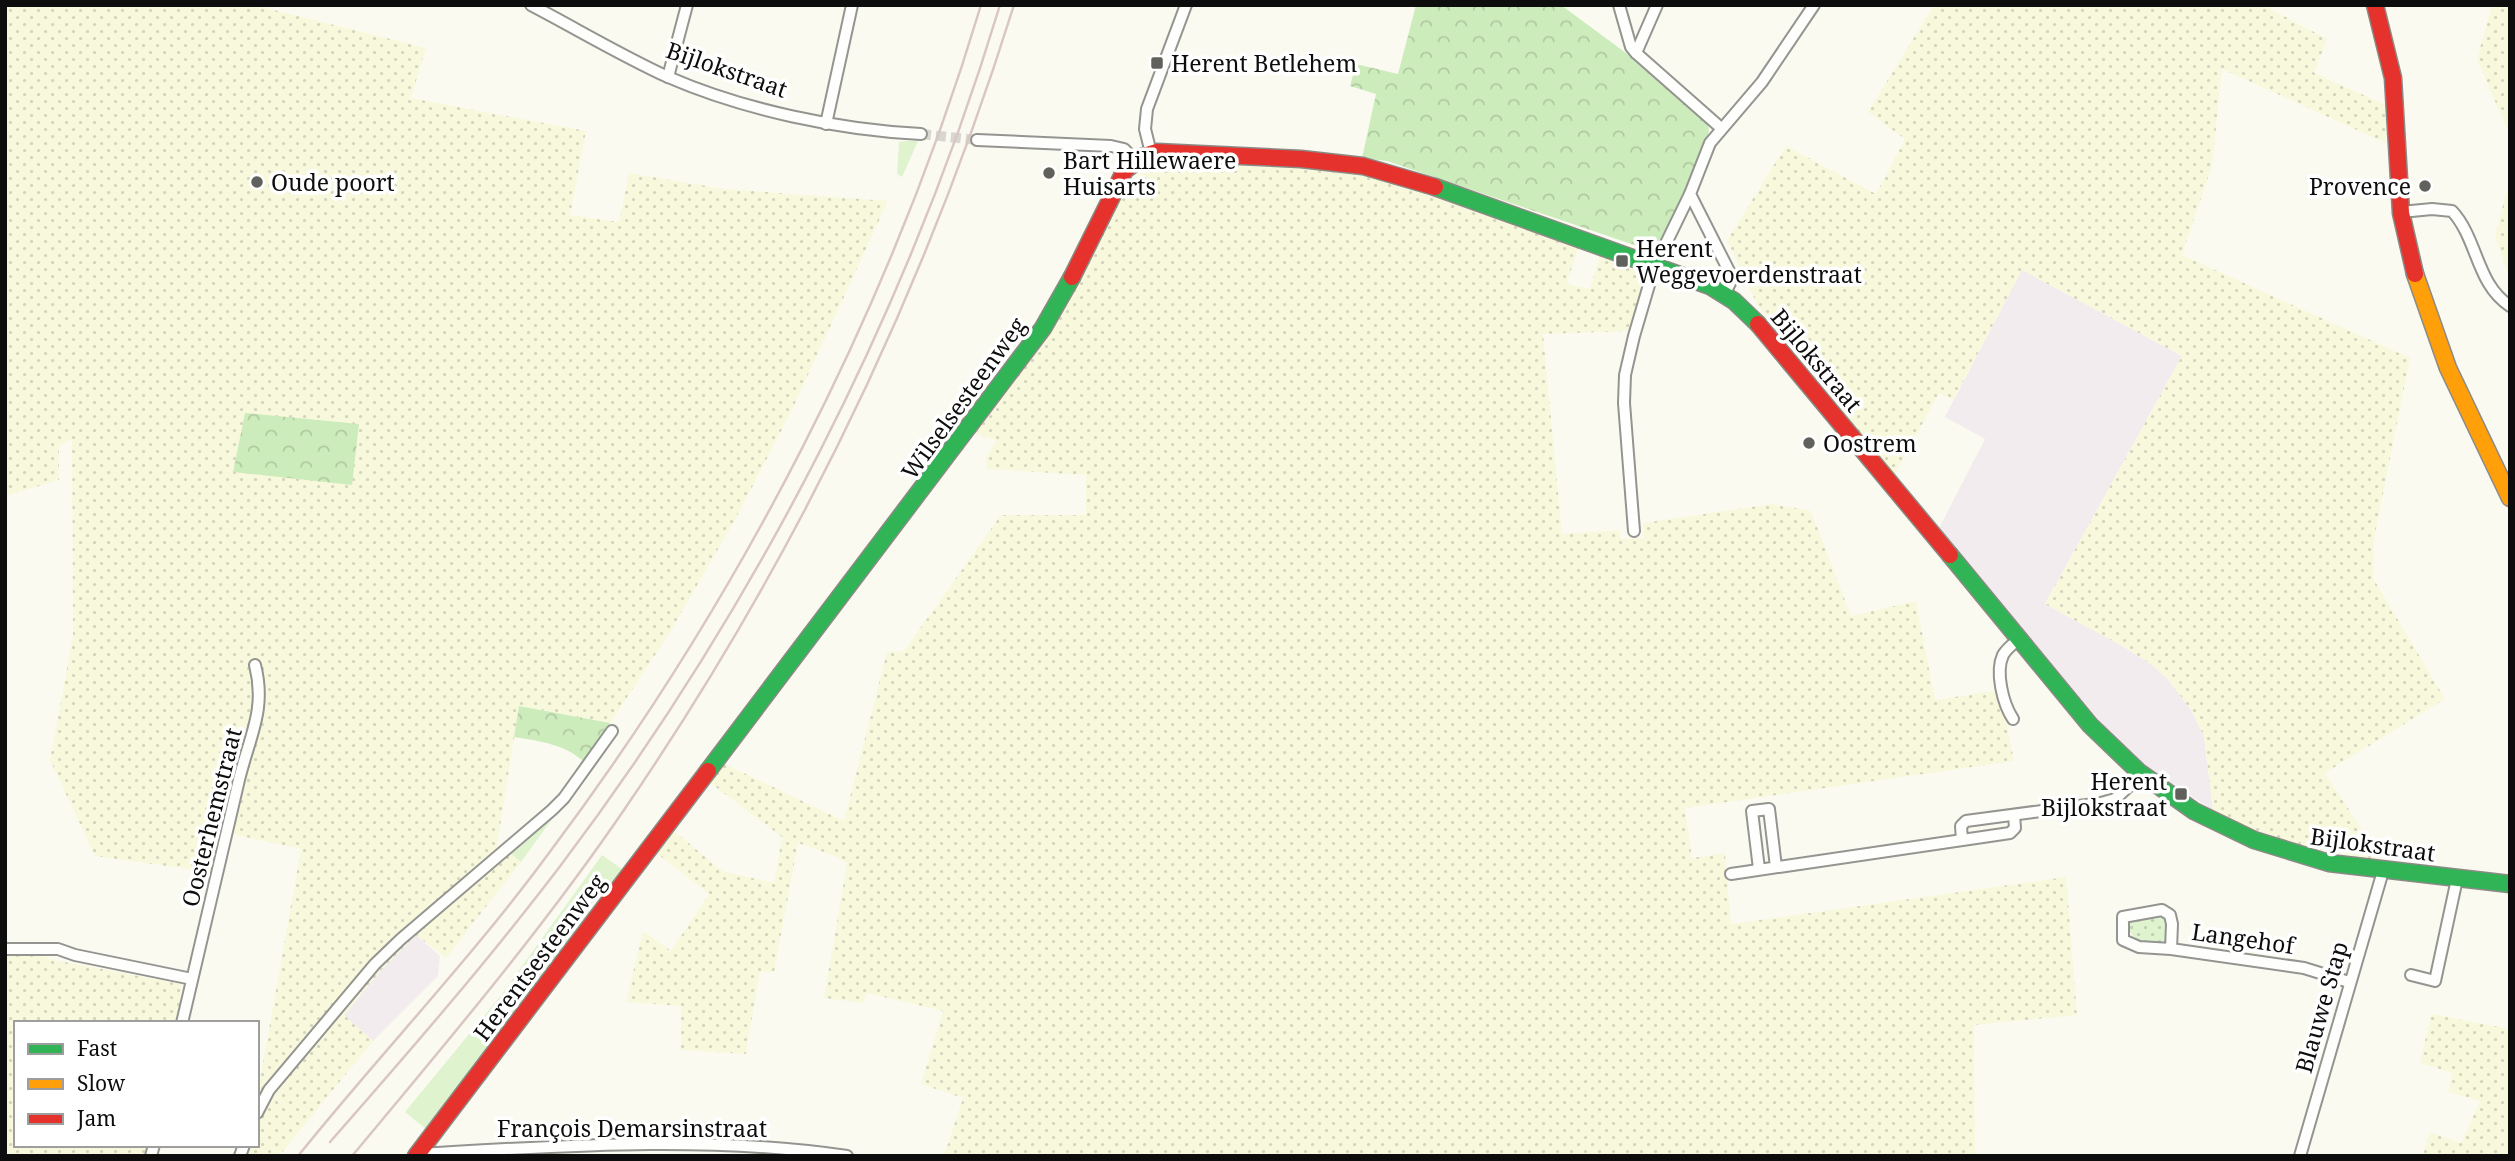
<svg xmlns="http://www.w3.org/2000/svg" width="2515" height="1161" font-family="'Noto Serif',serif">
<style>
.industrial{fill:#f3ecee}
.farmland{fill:url(#farmland-dots)}
.grass{fill:#def3ce}
.forest{fill:url(#forest-crowns)}
.park{fill:url(#park-dots)}
.lines{fill:none;stroke-linecap:round;stroke-linejoin:round}
.street-tunnel{stroke:#d7d6cf;stroke-width:10;stroke-dasharray:10 5;stroke-linecap:butt}
.street-casing{stroke:#949490;stroke-width:14}
.fast-casing{stroke:#8b8a86;stroke-width:19}
.slow-casing{stroke:#8b8a86;stroke-width:19}
.jam-casing{stroke:#8b8a86;stroke-width:19}
.street{stroke:#fefefd;stroke-width:10}
.fast{stroke:#30b455;stroke-width:16}
.slow{stroke:#ff9f0a;stroke-width:16}
.jam{stroke:#e5322d;stroke-width:16}
.rail{stroke:#d9c6c2;stroke-width:2.5}
.poi-dot{fill:#60605d;stroke:#fff;stroke-width:2.5}
.labels{text-anchor:middle;dominant-baseline:central;stroke-width:7;stroke-linejoin:round;paint-order:stroke}
.poi-label{font-size:23px;fill:#0d0d0d;stroke:#fff;text-anchor:start}
.street-label{font-size:23px;fill:#0d0d0d;stroke:#fff}
</style>
<defs>
<pattern id="farmland-dots" width="8" height="8" patternUnits="userSpaceOnUse" patternTransform="scale(1.75)"><rect width="8" height="8" fill="#f8f9dc"/><path d="M2 2h.1M6 6h.1" fill="none" stroke="#d3d4bc" stroke-width="1.8" stroke-linecap="round"/></pattern>
<pattern id="forest-crowns" width="20" height="18" patternUnits="userSpaceOnUse" patternTransform="scale(1.75)"><rect width="20" height="18" fill="#cdecbc"/><path d="M2 6a3 3 0 1 1 6 0M12 15a3 3 0 1 1 6 0" fill="none" stroke="#afc9a0"/></pattern>
<pattern id="park-dots" width="8" height="8" patternUnits="userSpaceOnUse" patternTransform="scale(1.75)"><rect width="8" height="8" fill="#def3ce"/><path d="M2 2h.1M6 6h.1" fill="none" stroke="#bdcfb0" stroke-width="1.8" stroke-linecap="round"/></pattern>
</defs>
<rect width="100%" height="100%" fill="#fbfaf1"/>
<g class="industrial">
<path d="M2022,269L2182,356L2045,604L2124,647L2151,664L2167,678L2191,710L2204,736L2213,810L2150,769L2106,728L2020,627L1939,528L1985,439L1945,417Z"/>
<path d="M416,935L440,956L438,976L373,1041L343,1016L383,968Z"/>
</g>
<g class="farmland">
<path d="M5,5H254L426,48L411,98L586,131L570,215L619,222L629,173L725,189L888,201L790,414L736,518L669,634L610,723L519,706L496,852L508,851L521,862L446,958L416,935L383,968L344,1015L373,1041L279,1156H244L248,1145H257V1121L263,1104L257,1102V1097L301,849L231,834L224,874L95,856L50,760L73,636L72,439L59,446V480L5,496Z"/>
<path d="M1934,5H2263L2327,39L2314,73L2388,106L2386,143L2222,69L2212,166L2182,255L2410,358L2374,539L2373,578L2445,699L2325,773L2383,862L2293,844L2248,828L2213,810L2204,736L2191,710L2167,678L2151,664L2124,647L2045,604L2182,356L2022,270L1953,400L1939,393L1894,476L1758,306L1727,240L1786,146L1876,194L1905,139L1868,112Z"/>
<path d="M2492,5H2510V136L2477,59Z"/>
<path d="M1185,163L1365,171L1579,245L1567,283L1571,285L1590,289L1600,255L1647,271L1630,331L1543,334L1562,534L1619,530L1621,539L1644,538L1643,523L1772,504L1811,511L1851,616L1916,601L1935,700L2000,690L2014,761L1685,808L1692,858L1725,853L1731,924L2066,877L2077,1015L1974,1025L1975,1156H944L963,1098L921,1084L943,1011L867,993L863,1003L824,998L847,863L835,856L798,843L774,972L760,971L746,1054L681,1050V1006L626,1002L643,931L671,951L709,894L654,851L673,830L722,871L774,883L782,837L708,781L723,763L844,821L887,652L904,651L1001,515H1086V475L987,469L986,458L996,440L975,434L1057,322L1131,181L1143,170Z"/>
<path d="M2510,179V281L2495,235Z"/>
<path d="M32,951L49,959L181,984L180,1009L176,1023H16V1145H148L144,1156H5V954Z"/>
<path d="M2431,1014L2510,1029V1156H2422L2430,1132L2461,1143L2480,1101L2448,1092L2452,1073L2420,1063Z"/>
</g>
<g class="grass">
<path d="M906,141H918L902,177L897,174L899,142Z"/>
<path d="M560,808L521,862L508,851Z"/>
<path d="M602,855L626,872L612,887L607,884L587,910L592,914L427,1130L405,1112L502,994Z"/>
</g>
<g class="forest">
<path d="M1416,5H1561L1634,59L1708,123L1709,132L1661,247L1649,250L1387,161L1362,158L1376,94L1350,86L1356,64L1398,74Z"/>
<path d="M245,413L359,424L352,485L233,472Z"/>
<path d="M519,706L610,723L584,762C565,744 539,741 514,737Z"/>
</g>
<path class="park" d="M2163,917L2168,921L2165,941C2150,946 2130,941 2128,925L2131,922Z"/>
<g class="lines">
<path class="street-tunnel" d="M921,134L977,140"/>
<defs>
<g id="street">
<path d="M531,5C577,29 622,56 668,77C744,110 839,130 921,134"/>
<path d="M1619,5L1631,47L1636,53L1721,128"/>
<path d="M1636,53L1657,5"/>
<path d="M668,77L687,5"/>
<path d="M826,124L852,5"/>
<path d="M977,140L1111,146L1124,149L1136,161"/>
<path d="M1151,153L1145,129L1147,109L1186,5"/>
<path d="M2401,212L2432,209L2452,211C2478,239 2476,284 2510,306"/>
<path d="M1725,293L1730,283L1729,271L1690,194L1710,143L1762,82L1814,5"/>
<path d="M1634,531L1624,403L1625,375L1634,336L1654,268L1690,194"/>
<path d="M2013,719C2003,704 1995,672 2003,655C2007,648 2013,644 2019,639"/>
<path d="M1962,840L1961,826L1966,821L2101,803L2115,799L2141,775"/>
<path d="M1759,869L1752,811L1769,809L1776,867"/>
<path d="M1731,874L2010,833L2015,828L2014,815"/>
<path d="M5,949H58L75,955L192,979"/>
<path d="M2171,949L2172,924L2170,915L2162,910L2123,917V940L2139,947L2171,949L2304,968L2349,982"/>
<path d="M2411,975L2435,981L2457,879"/>
<path d="M182,1023C200,943 220,864 238,784C248,739 267,711 255,665"/>
<path d="M257,1113L269,1090L375,964L401,939L552,810L564,798L612,731"/>
<path d="M417,1154C560,1146 705,1135 847,1156"/>
<path d="M151,1156L154,1145"/>
<path d="M240,1156L244,1145"/>
<path d="M2300,1156L2383,871"/>
</g>
<g id="fast">
<path d="M1435,187L1710,286L1734,301L1758,324"/>
<path d="M1950,555L2090,725L2139,772L2194,811L2254,840L2329,863L2510,884"/>
<path d="M708,771L1043,328L1072,277"/>
</g>
<path id="slow" d="M2415,274L2448,368L2510,498"/>
<g id="jam">
<path d="M2375,5L2393,78L2401,213L2415,274"/>
<path d="M1072,277L1125,170L1144,156L1157,152L1301,159L1363,166L1435,187"/>
<path d="M1758,324L1950,555"/>
<path d="M416,1156L708,771"/>
</g>
</defs>
<use href="#street" class="street-casing"/>
<use href="#fast" class="fast-casing"/>
<use href="#slow" class="slow-casing"/>
<use href="#jam" class="jam-casing"/>
<use href="#street" class="street"/>
<use href="#fast" class="fast"/>
<use href="#slow" class="slow"/>
<use href="#jam" class="jam"/>
<g class="rail">
<path d="M330,1142C409,1052 488,961 561,865C755,608 907,313 1000,5"/>
<path d="M298,1156C380,1054 471,959 549,853C739,600 890,309 981,5"/>
<path d="M352,1156C447,1042 543,929 626,807C794,561 925,290 1014,5"/>
</g>
</g>
<g class="poi-dot">
<rect x="1150" y="56" width="14" height="14" rx="3.5"/>
<circle cx="1049" cy="173" r="7"/>
<circle cx="257" cy="182" r="7"/>
<circle cx="2425" cy="186" r="7"/>
<rect x="1615" y="254" width="14" height="14" rx="3.5"/>
<circle cx="1809" cy="443" r="7"/>
<rect x="2174" y="787" width="14" height="14" rx="3.5"/>
</g>
<g class="labels">
<g class="poi-label">
<text x="1171" y="63">Herent Betlehem</text>
<text x="1063" y="160">Bart Hillewaere<tspan x="1063" dy="26">Huisarts</tspan></text>
<text x="271" y="182">Oude poort</text>
<text x="2411" y="186" text-anchor="end">Provence</text>
<text x="1636" y="248">Herent<tspan x="1636" dy="26">Weggevoerdenstraat</tspan></text>
<text x="1823" y="443">Oostrem</text>
<text x="2167" y="781" text-anchor="end">Herent<tspan x="2167" dy="26">Bijlokstraat</tspan></text>
</g>
<g class="street-label">
<text transform="translate(727 69) rotate(19)">Bijlokstraat</text>
<text transform="translate(1817 360) rotate(50)">Bijlokstraat</text>
<text transform="translate(963 398) rotate(-54)">Wilselsesteenweg</text>
<text transform="translate(211 817) rotate(-76)">Oosterhemstraat</text>
<text transform="translate(2373 844) rotate(8)">Bijlokstraat</text>
<text transform="translate(2243 938) rotate(8)">Langehof</text>
<text transform="translate(539 957) rotate(-53)">Herentsesteenweg</text>
<text transform="translate(2321 1007) rotate(-74)">Blauwe Stap</text>
<text x="632" y="1128">François Demarsinstraat</text>
</g>
</g>
<rect width="2515" height="1161" fill="none" stroke="#0d0d0d" stroke-width="14"/>
<rect x="14" y="1021" width="245" height="126" fill="#ffffff" stroke="#9e9e9e" stroke-width="2"/>
<rect x="28" y="1044" width="35" height="10" fill="#30b455" stroke="#9e9e9e" stroke-width="2"/>
<text x="77" y="1056" font-size="21" fill="#0d0d0d">Fast</text>
<rect x="28" y="1079" width="35" height="10" fill="#ff9f0a" stroke="#9e9e9e" stroke-width="2"/>
<text x="77" y="1091" font-size="21" fill="#0d0d0d">Slow</text>
<rect x="28" y="1114" width="35" height="10" fill="#e5322d" stroke="#9e9e9e" stroke-width="2"/>
<text x="77" y="1126" font-size="21" fill="#0d0d0d">Jam</text>
</svg>
